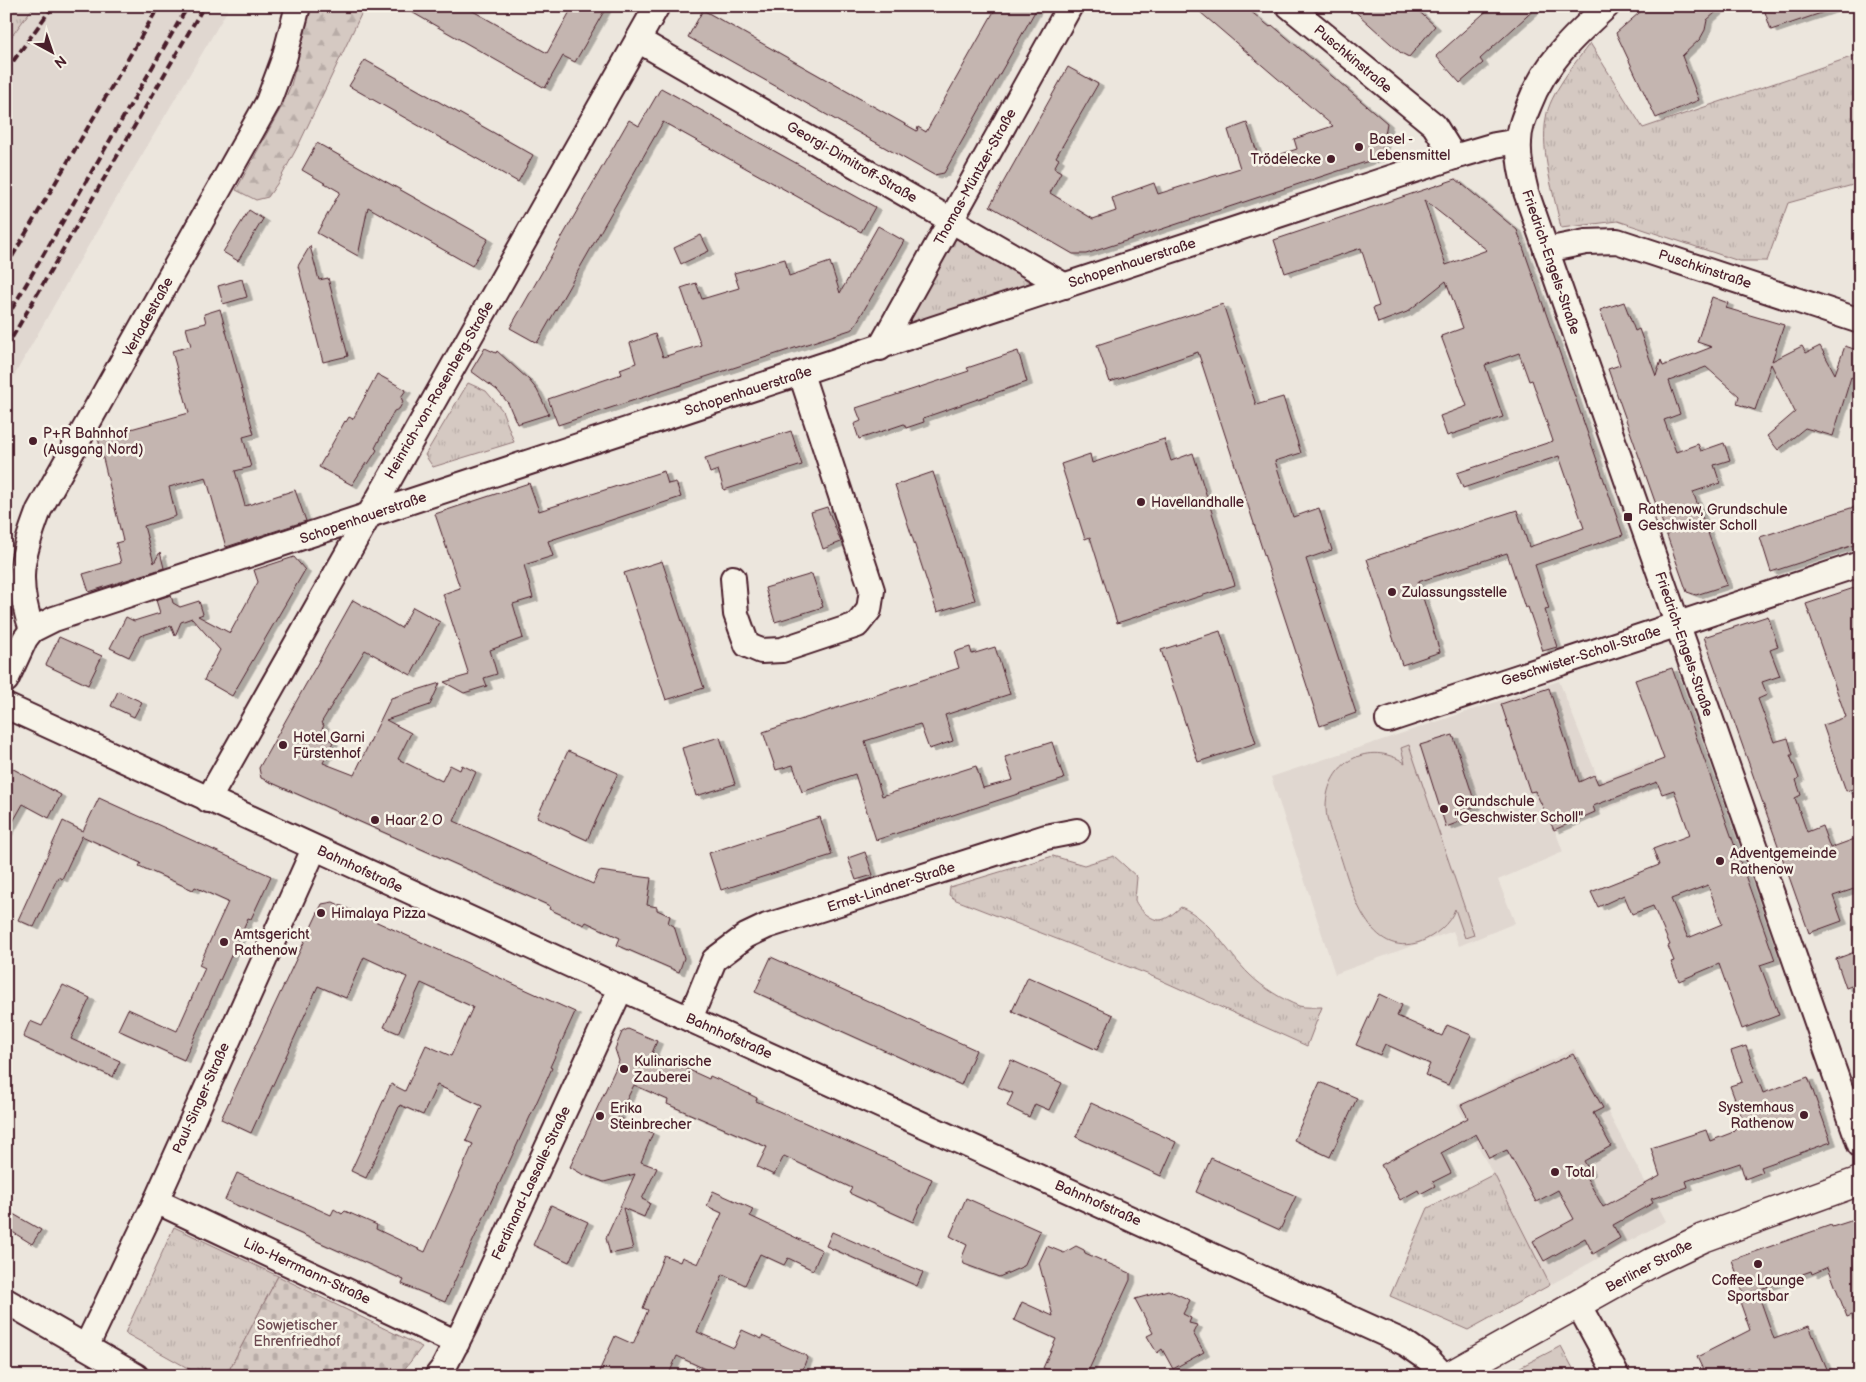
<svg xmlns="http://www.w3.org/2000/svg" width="1866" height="1382" font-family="'Balsamiq Sans',sans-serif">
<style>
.built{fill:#e0d7d0}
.grass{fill:url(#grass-tufts);stroke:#907476}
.forest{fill:url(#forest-firs);stroke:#907476}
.cemetery{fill:url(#cemetery-stones);stroke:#907476}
.garden{fill:#d5c9c2;stroke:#907476}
.building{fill:#c4b5b0;stroke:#4a1f2b;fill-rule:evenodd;filter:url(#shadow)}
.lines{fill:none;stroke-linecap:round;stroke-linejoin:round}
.minor-casing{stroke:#4a1f2b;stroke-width:28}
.major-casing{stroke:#4a1f2b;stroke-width:31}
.minor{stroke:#f7f3e8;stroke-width:24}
.major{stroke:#f7f3e8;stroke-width:28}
.rail{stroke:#4a1f2b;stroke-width:4;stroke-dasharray:8 4;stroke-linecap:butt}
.poi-dot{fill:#4a1f2b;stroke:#f7f3e8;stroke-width:2}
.labels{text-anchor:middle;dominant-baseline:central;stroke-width:5;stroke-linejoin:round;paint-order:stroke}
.street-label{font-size:14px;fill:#4a1f2b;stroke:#f7f3e8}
.poi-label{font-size:14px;fill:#4a1f2b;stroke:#f7f3e8;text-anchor:start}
.park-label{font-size:14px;fill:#6d4a51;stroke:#f7f3e8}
</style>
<defs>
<pattern id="grass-tufts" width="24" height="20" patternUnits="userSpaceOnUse" patternTransform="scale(1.25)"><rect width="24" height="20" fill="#d5c9c2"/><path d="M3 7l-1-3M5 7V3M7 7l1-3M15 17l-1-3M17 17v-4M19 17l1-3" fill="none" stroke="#b8aca7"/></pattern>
<pattern id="forest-firs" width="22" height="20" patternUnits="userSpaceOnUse" patternTransform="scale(1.25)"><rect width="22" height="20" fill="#d5c9c2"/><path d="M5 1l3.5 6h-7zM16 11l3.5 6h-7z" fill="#b8aca7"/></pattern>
<pattern id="cemetery-stones" width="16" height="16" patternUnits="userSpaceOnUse" patternTransform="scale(1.25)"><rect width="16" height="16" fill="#d5c9c2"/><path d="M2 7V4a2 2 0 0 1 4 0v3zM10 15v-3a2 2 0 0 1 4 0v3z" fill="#b8aca7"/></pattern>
<filter id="shadow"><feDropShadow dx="5.5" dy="3" stdDeviation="0" flood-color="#0004"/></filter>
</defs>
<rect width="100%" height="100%" fill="#ece6dd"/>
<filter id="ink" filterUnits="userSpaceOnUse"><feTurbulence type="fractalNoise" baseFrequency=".02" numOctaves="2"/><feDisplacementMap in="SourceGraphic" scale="10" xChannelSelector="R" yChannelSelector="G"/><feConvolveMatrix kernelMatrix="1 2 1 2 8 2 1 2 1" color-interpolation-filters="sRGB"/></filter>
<g filter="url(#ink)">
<g class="built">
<path d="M34,6H230L74,270L6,390V44Z"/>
<path d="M1559,681L1599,781L1649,761L1658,788L1555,830L1563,852L1498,880L1515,923L1459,946L1453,931L1335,974L1271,777Z"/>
<path d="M1574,1049L1666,1221L1550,1285L1457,1105Z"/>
</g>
<g class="grass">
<path d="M6,6H34L6,44Z"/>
<path d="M1590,43L1643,128L1860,54V183L1788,203L1767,261H1739L1618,221L1561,228C1554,193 1540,154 1546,118C1549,95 1576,62 1590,43Z"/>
<path d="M952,236L1034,282L901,328Z"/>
<path d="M468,383L486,391L502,410L514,442L433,467L425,455Z"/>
<path d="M1053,856L1084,865L1114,856L1137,877L1135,900C1138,909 1154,924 1164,919C1170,917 1176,911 1181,907C1212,920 1226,952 1250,975C1262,987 1283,1000 1299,1006C1306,1008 1315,1007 1322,1007L1307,1046L1147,974L956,900L949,895L950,887Z"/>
<path d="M1494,1174L1550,1285L1468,1330L1390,1296L1428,1208Z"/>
<path d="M174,1227L278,1276L226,1376H202L125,1333Z"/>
<path d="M1561,1346L1577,1376H1503Z"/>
</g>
<path class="forest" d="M312,6H365L300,142L279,181L268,197L256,200L236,190L282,106L291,85Z"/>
<path class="cemetery" d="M278,1276L422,1347L399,1376H226Z"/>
<path class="garden" d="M1409,745L1474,935L1465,938L1455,909C1450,924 1435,936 1420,942C1369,959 1352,892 1341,858C1335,842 1326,824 1326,807C1326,762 1369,739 1405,763L1401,748Z"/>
<g class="building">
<path d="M401,6H464L547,53L573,6H607L575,62L563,56L545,88Z"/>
<path d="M997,6H1038L944,173L934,175L688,37L703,10L917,131L918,127L926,132Z"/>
<path d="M1193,6H1244L1270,27L1272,25L1387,123L1381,157L1086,254H1073L990,206L1068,67L1098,84L1056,157L1059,159L1054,168L1061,172L1050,193L1093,219L1116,211L1112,198L1154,183L1158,194L1240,168L1228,130L1247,123L1260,161L1297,149L1294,139L1333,126Z"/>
<path d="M1349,6H1413L1435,26L1409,57L1401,53Z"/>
<path d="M1492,6H1538L1480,59L1483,63L1460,83L1436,56Z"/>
<path d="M1647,6H1723L1707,20L1705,30L1700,39L1682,56L1699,100L1656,118L1616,33Z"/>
<path d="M1763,6H1832L1833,9L1771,30Z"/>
<path d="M365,60L533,155L518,182L349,86Z"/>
<path d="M661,88L875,207L861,232L663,122L537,343L510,328L629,120L639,126Z"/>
<path d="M317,143L488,239L472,266L368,207L358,256L317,233L340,192L302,170Z"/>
<path d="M1456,179L1517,230L1623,535L1535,565L1549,609L1545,610L1557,647L1543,651L1528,607L1525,608L1507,553L1418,582L1440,652L1402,665L1367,559L1517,510L1529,547L1584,528L1559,456L1463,488L1457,473L1553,441L1532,380L1529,381L1519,353L1485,365L1503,417L1447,436L1440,416L1467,406L1441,336L1463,328L1446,281L1407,312L1378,323L1373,308L1379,306L1361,248L1285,273L1274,240ZM1424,200L1487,250L1446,265Z"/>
<path d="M249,210L263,219L238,261L223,252Z"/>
<path d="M878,226L904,241L853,329L558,425L548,399L622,374L620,369L636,363L630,343L655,334L663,357L701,345L681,288L696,283L702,299L739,288L734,273L785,259L789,276L830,262L840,293Z"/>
<path d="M701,235L709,251L681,264L674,248Z"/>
<path d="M310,246L319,280L328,278L348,356L323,362L298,266Z"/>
<path d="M242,279L247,297L223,304L218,286Z"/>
<path d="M1712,297L1728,303L1726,308L1784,325L1772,361L1802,346L1806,353L1820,346L1835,374L1845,346L1860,351V381L1851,377L1833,436L1805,428L1778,450L1767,436L1795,412L1771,364L1755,410L1737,404L1739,396L1706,367L1669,381L1680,414L1664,420L1676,452L1698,444L1701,451L1724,443L1730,460L1714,465L1720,483L1693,492L1727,585L1696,595L1687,592L1608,369L1620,365L1600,310L1624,302L1635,331L1639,329L1656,376L1661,360L1663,366L1712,347L1697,342Z"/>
<path d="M1223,304L1256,405L1283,397L1301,453L1275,461L1293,517L1319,508L1332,550L1306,559L1356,713L1320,726L1198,352L1110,382L1097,345Z"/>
<path d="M220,309L254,434L243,437L251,467L235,471L245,506L295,490L306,521L226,547L206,477L169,487L176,516L144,526L154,563L160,552L164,568L89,592L83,574L121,563L116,543L123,541L98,438L189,413L172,351L191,346L186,328L206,323L204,314Z"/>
<path d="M485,348L496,353L497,351L529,380L537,390L549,414L517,424L508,403L497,390L471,371Z"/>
<path d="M1018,351L1027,382L923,418L924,422L906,428L904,424L859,439L854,424L861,421L856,408L969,371L967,368Z"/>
<path d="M377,374L406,390L401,397L403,402L399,409L394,411L375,448L377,450L368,464L366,463L352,485L319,467L345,421L346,422L349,417L353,419Z"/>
<path d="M791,431L802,465L724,490L718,470L710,473L705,458Z"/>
<path d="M1164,439L1171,461L1193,453L1235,585L1117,623L1090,537L1085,539L1061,464L1090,454L1092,463Z"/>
<path d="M664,471L668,484L676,482L681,497L548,541L553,556L524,565L533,598L513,604L523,638L490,650L497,674L484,678L487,686L464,693L444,682L469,675L443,594L460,588L435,514L529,483L539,511Z"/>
<path d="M933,472L975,600L937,612L895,485Z"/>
<path d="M1860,505V543L1771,572L1760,537Z"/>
<path d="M827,507L841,542L823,549L811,512Z"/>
<path d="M294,557L305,570L232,696L204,680L220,650L192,618L181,622L175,636L171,626L140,636L129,657L110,648L126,617L134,621L160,613L156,600L171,595L173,603L180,607L199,601L203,614L198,616L230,633L258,582L254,570Z"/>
<path d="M662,561L704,688L666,700L624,573Z"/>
<path d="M812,574L823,607L775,622L765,588Z"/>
<path d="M1860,586V787L1846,791L1823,725L1846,717L1806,604Z"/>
<path d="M353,600L401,628L413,607L440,622L411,675L365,650L321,723L324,725L320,734L333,742L323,763L354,775L391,698L440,683L430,705L386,720L411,733L398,759L442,781L450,765L460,770L462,765L476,772L454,821L593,884L599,871L651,878L647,905L657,907V910L670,916L668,923L674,926L684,958L679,972L617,945L620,938L586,922L584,925L549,909L550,906L261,778L259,768Z"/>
<path d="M1768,616L1778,647L1770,650L1780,676L1762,682L1767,695L1758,699L1774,742L1788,738L1793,755H1790L1799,778L1796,780L1801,795L1795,798L1807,832L1822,826L1830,848L1860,837V887L1833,896L1842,921L1809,933L1704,637Z"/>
<path d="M1220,631L1256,743L1198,762L1161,650Z"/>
<path d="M59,637L102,656L88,685L46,665Z"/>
<path d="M970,647L972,654L995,647L1010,694L945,715L953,741L929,749L920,724L865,741L882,796L976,766L983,788L1013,780L1005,757L1052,742L1064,779L876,840L855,774L802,792L793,765L776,770L763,732L959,668L954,652Z"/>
<path d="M1672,668L1775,960L1760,965L1779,1015L1742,1029L1719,964L1679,981L1671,962L1674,961L1668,946L1670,945L1653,906L1632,914L1624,895L1598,907L1591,892L1659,865L1653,849L1690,835L1674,790L1662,794L1657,782L1593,806L1595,812L1554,830L1535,791L1530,792L1501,704L1549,688L1579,782L1594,775L1598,784L1664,759L1635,680ZM1708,885L1722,924L1688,938L1671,899Z"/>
<path d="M118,691L142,702L134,717L111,706Z"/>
<path d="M1453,735L1476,806L1459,812L1462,821L1446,827L1420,745Z"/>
<path d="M720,737L735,784L696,796L682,748Z"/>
<path d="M568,751L618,773L587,840L537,817Z"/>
<path d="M6,765L61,795L49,818L23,804L6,834Z"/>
<path d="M99,798L271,876L251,919L248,918L184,1060L118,1030L128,1009L177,1031L205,968L199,965L228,902L195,887L193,890L139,866L141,863L82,836L62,879L58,877L34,927L18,920L63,821L83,831Z"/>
<path d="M820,817L832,855L721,890L709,853Z"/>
<path d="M865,852L873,875L856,880L848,858Z"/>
<path d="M333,902L575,1012L550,1067L552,1068L545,1084L445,1302L402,1284L404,1280L225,1200L237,1173L331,1215L334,1209L342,1214L345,1211L377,1225L376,1229L425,1252L473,1144L466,1141L482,1106L437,1085L423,1115L400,1105L366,1178L351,1171L391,1084L405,1091L426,1045L451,1056L473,1007L421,983L398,1033L384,1027L407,977L364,957L346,998L318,986L251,1133L221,1119L322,904Z"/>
<path d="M1860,950V983L1846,988L1836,959Z"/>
<path d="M771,957L976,1050L961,1085L755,992Z"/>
<path d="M1028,977L1113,1015L1097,1050L1012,1011Z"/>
<path d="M63,985L90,998L71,1039L120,1061L113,1077L23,1037L30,1021L42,1026Z"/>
<path d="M1379,994L1402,1005L1397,1016L1442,1036L1447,1025L1471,1035L1448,1085L1425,1075L1430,1064L1385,1044L1380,1055L1356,1045Z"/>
<path d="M628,1029L657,1041L652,1053L709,1079L710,1076L737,1088L757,1098L756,1101L932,1179L913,1222L849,1193L852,1188L784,1156L774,1175L757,1167L767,1147L667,1104L668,1100L634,1085L618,1117L653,1133L641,1162L657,1168L642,1199L650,1203L644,1217L623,1208L633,1249L610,1254L606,1238L635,1174L604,1182L582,1174L570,1167L619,1061L615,1049L622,1032Z"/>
<path d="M1746,1046L1763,1093L1808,1077L1831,1142L1761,1167L1763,1172L1745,1179L1740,1163L1686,1181L1688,1187L1651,1199L1653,1203L1613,1225L1620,1238L1593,1254L1585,1238L1544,1261L1533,1241L1574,1219L1558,1190L1536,1202L1507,1150L1489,1158L1476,1134L1441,1153L1451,1173L1433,1182L1435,1186L1420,1194L1418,1190L1400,1200L1381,1165L1468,1118L1461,1105L1573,1054L1603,1108L1593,1113L1611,1146L1584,1161L1590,1172L1585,1175L1603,1207L1660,1176L1651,1148L1706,1130L1710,1141L1731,1133L1743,1121L1730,1086L1742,1082L1731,1051Z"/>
<path d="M1011,1060L1062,1083L1049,1110L1035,1104L1029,1117L1007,1106L1013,1093L998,1087Z"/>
<path d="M1320,1082L1357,1098L1330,1157L1294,1140Z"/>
<path d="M1091,1103L1176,1142L1161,1176L1076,1137Z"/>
<path d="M1211,1158L1296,1196L1280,1230L1196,1192Z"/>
<path d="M713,1191L753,1209L750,1216L822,1250L813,1270L788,1258L784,1265L760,1254L745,1285L723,1274L697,1332L734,1348L742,1330L762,1339V1336L805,1355L807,1358L800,1376H720L677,1356L668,1376H597L615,1336L633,1344L648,1310L643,1308L664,1255L680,1262L682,1257L698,1264L722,1213L707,1206Z"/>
<path d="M966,1198L1040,1231L1024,1266L999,1277L964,1264L962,1257L967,1245L950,1236Z"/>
<path d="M551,1205L588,1222L569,1262L533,1245Z"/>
<path d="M6,1210L41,1230L32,1244L6,1228Z"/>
<path d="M1860,1218V1312L1847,1317L1828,1267L1812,1274L1811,1271L1744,1295L1732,1260L1831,1225L1832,1227Z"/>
<path d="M832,1232L923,1272L917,1286L826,1246Z"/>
<path d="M1047,1246L1064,1253L1076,1246L1084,1250L1085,1253L1130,1273V1280L1086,1376H1061L1043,1368L1056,1339L1014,1320L1022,1302L1053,1316L1039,1263Z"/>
<path d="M1168,1290L1190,1300L1183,1314L1191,1318L1189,1323L1197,1325L1193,1333L1204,1352L1173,1369L1162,1349L1157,1353L1147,1336L1153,1333L1135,1299Z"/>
<path d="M1759,1296L1774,1339L1809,1326L1830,1376H1752L1748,1367L1729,1376H1706L1697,1357L1750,1330L1740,1302Z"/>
</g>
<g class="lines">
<defs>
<g id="minor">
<path d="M1289,6L1434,125L1454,157"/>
<path d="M1607,6C1574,36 1545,63 1529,105C1524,117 1519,129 1519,142C1518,159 1522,175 1526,192L1860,1145"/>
<path d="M638,40L1065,286"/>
<path d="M1546,250L1586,242L1617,241L1860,321"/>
<path d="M880,348L1070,6"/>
<path d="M733,578L736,614L747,645L761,651L782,650L857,625L869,610L872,590L801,374"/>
<path d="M32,630C15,580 21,558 39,510L268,102L284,59L298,6"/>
<path d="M6,680L25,639L32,630L54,619L1454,157L1495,145L1519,141"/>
<path d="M6,706L621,988L1405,1343L1428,1359L1444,1376"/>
<path d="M1388,720L1860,564"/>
<path d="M208,800L657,6"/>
<path d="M690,1019L714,960L746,936L767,926L1046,837L1077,831"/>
<path d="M156,1201L457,1343"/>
<path d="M6,1301L136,1376"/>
<path d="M1578,1304L1617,1376"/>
<path d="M86,1347L156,1201L314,849"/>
<path d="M437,1376L444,1367L465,1326L621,988"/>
</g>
<path id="major" d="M1449,1376L1653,1262L1703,1238L1860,1181"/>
</defs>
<use href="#minor" class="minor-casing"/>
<use href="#major" class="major-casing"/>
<use href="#minor" class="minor"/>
<use href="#major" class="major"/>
<g class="rail">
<path d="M6,71L53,6"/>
<path d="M6,267L159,6"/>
<path d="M6,319L188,6"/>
<path d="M6,348L204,6"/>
</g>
</g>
</g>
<g class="poi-dot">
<circle cx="1359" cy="147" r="5"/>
<circle cx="1331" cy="159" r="5"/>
<circle cx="33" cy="441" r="5"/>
<circle cx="1141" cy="502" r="5"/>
<rect x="1623" y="512" width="10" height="10" rx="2.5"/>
<circle cx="1392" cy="592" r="5"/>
<circle cx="283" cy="745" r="5"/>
<circle cx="1444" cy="809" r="5"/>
<circle cx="375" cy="820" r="5"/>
<circle cx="1720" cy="861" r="5"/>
<circle cx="321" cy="913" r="5"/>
<circle cx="224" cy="942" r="5"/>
<circle cx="624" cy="1069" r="5"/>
<circle cx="1804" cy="1115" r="5"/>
<circle cx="600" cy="1116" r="5"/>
<circle cx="1555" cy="1172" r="5"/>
<circle cx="1758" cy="1264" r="5"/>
</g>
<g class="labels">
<g class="street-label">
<text transform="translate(1353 59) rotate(40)">Puschkinstraße</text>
<text transform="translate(852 162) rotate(30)">Georgi-Dimitroff-Straße</text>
<text transform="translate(975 177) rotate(-61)">Thomas-Müntzer-Straße</text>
<text transform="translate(1551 262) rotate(71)">Friedrich-Engels-Straße</text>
<text transform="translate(1132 263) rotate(-18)">Schopenhauerstraße</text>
<text transform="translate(1705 269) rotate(18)">Puschkinstraße</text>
<text transform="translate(148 317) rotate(-61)">Verladestraße</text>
<text transform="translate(439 390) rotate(-60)">Heinrich-von-Rosenberg-Straße</text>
<text transform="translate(748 391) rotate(-18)">Schopenhauerstraße</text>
<text transform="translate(363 518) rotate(-19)">Schopenhauerstraße</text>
<text transform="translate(1684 644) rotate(71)">Friedrich-Engels-Straße</text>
<text transform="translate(1581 656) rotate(-18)">Geschwister-Scholl-Straße</text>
<text transform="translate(360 869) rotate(25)">Bahnhofstraße</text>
<text transform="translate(891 887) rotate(-18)">Ernst-Lindner-Straße</text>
<text transform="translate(729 1036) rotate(24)">Bahnhofstraße</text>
<text transform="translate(201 1098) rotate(-66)">Paul-Singer-Straße</text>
<text transform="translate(531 1183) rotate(-65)">Ferdinand-Lassalle-Straße</text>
<text transform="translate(1098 1203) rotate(24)">Bahnhofstraße</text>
<text transform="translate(1649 1266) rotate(-28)">Berliner Straße</text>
<text transform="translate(307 1271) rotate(25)">Lilo-Herrmann-Straße</text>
</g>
<g class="poi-label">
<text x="1369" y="139">Basel -<tspan x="1369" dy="16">Lebensmittel</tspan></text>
<text x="1321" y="159" text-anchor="end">Trödelecke</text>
<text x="43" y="433">P+R Bahnhof<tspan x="43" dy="16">(Ausgang Nord)</tspan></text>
<text x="1151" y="502">Havellandhalle</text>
<text x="1638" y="509">Rathenow, Grundschule<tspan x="1638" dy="16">Geschwister Scholl</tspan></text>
<text x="1402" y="592">Zulassungsstelle</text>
<text x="293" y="737">Hotel Garni<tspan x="293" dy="16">Fürstenhof</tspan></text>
<text x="1454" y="801">Grundschule<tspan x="1454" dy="16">"Geschwister Scholl"</tspan></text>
<text x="385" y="820">Haar 2 O</text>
<text x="1730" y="853">Adventgemeinde<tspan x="1730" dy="16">Rathenow</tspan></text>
<text x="331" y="913">Himalaya Pizza</text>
<text x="234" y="934">Amtsgericht<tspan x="234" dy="16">Rathenow</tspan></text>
<text x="634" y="1061">Kulinarische<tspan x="634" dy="16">Zauberei</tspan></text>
<text x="1794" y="1107" text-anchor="end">Systemhaus<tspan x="1794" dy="16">Rathenow</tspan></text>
<text x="610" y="1108">Erika<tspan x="610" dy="16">Steinbrecher</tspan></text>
<text x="1565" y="1172">Total</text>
<text x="1758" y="1280" text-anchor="middle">Coffee Lounge<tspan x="1758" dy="16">Sportsbar</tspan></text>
</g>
<g class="park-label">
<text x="297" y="1325">Sowjetischer<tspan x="297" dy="16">Ehrenfriedhof</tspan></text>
</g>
</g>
<rect width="1866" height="1382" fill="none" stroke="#f7f3e8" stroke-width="25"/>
<rect x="12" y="12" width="1841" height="1357" fill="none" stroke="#4a1f2b" stroke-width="2" filter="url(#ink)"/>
<g transform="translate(52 52) rotate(140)" stroke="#f7f3e8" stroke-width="4" paint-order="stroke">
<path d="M0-4L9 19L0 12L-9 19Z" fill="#4a1f2b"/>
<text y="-8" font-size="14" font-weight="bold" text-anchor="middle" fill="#4a1f2b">N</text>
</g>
</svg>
